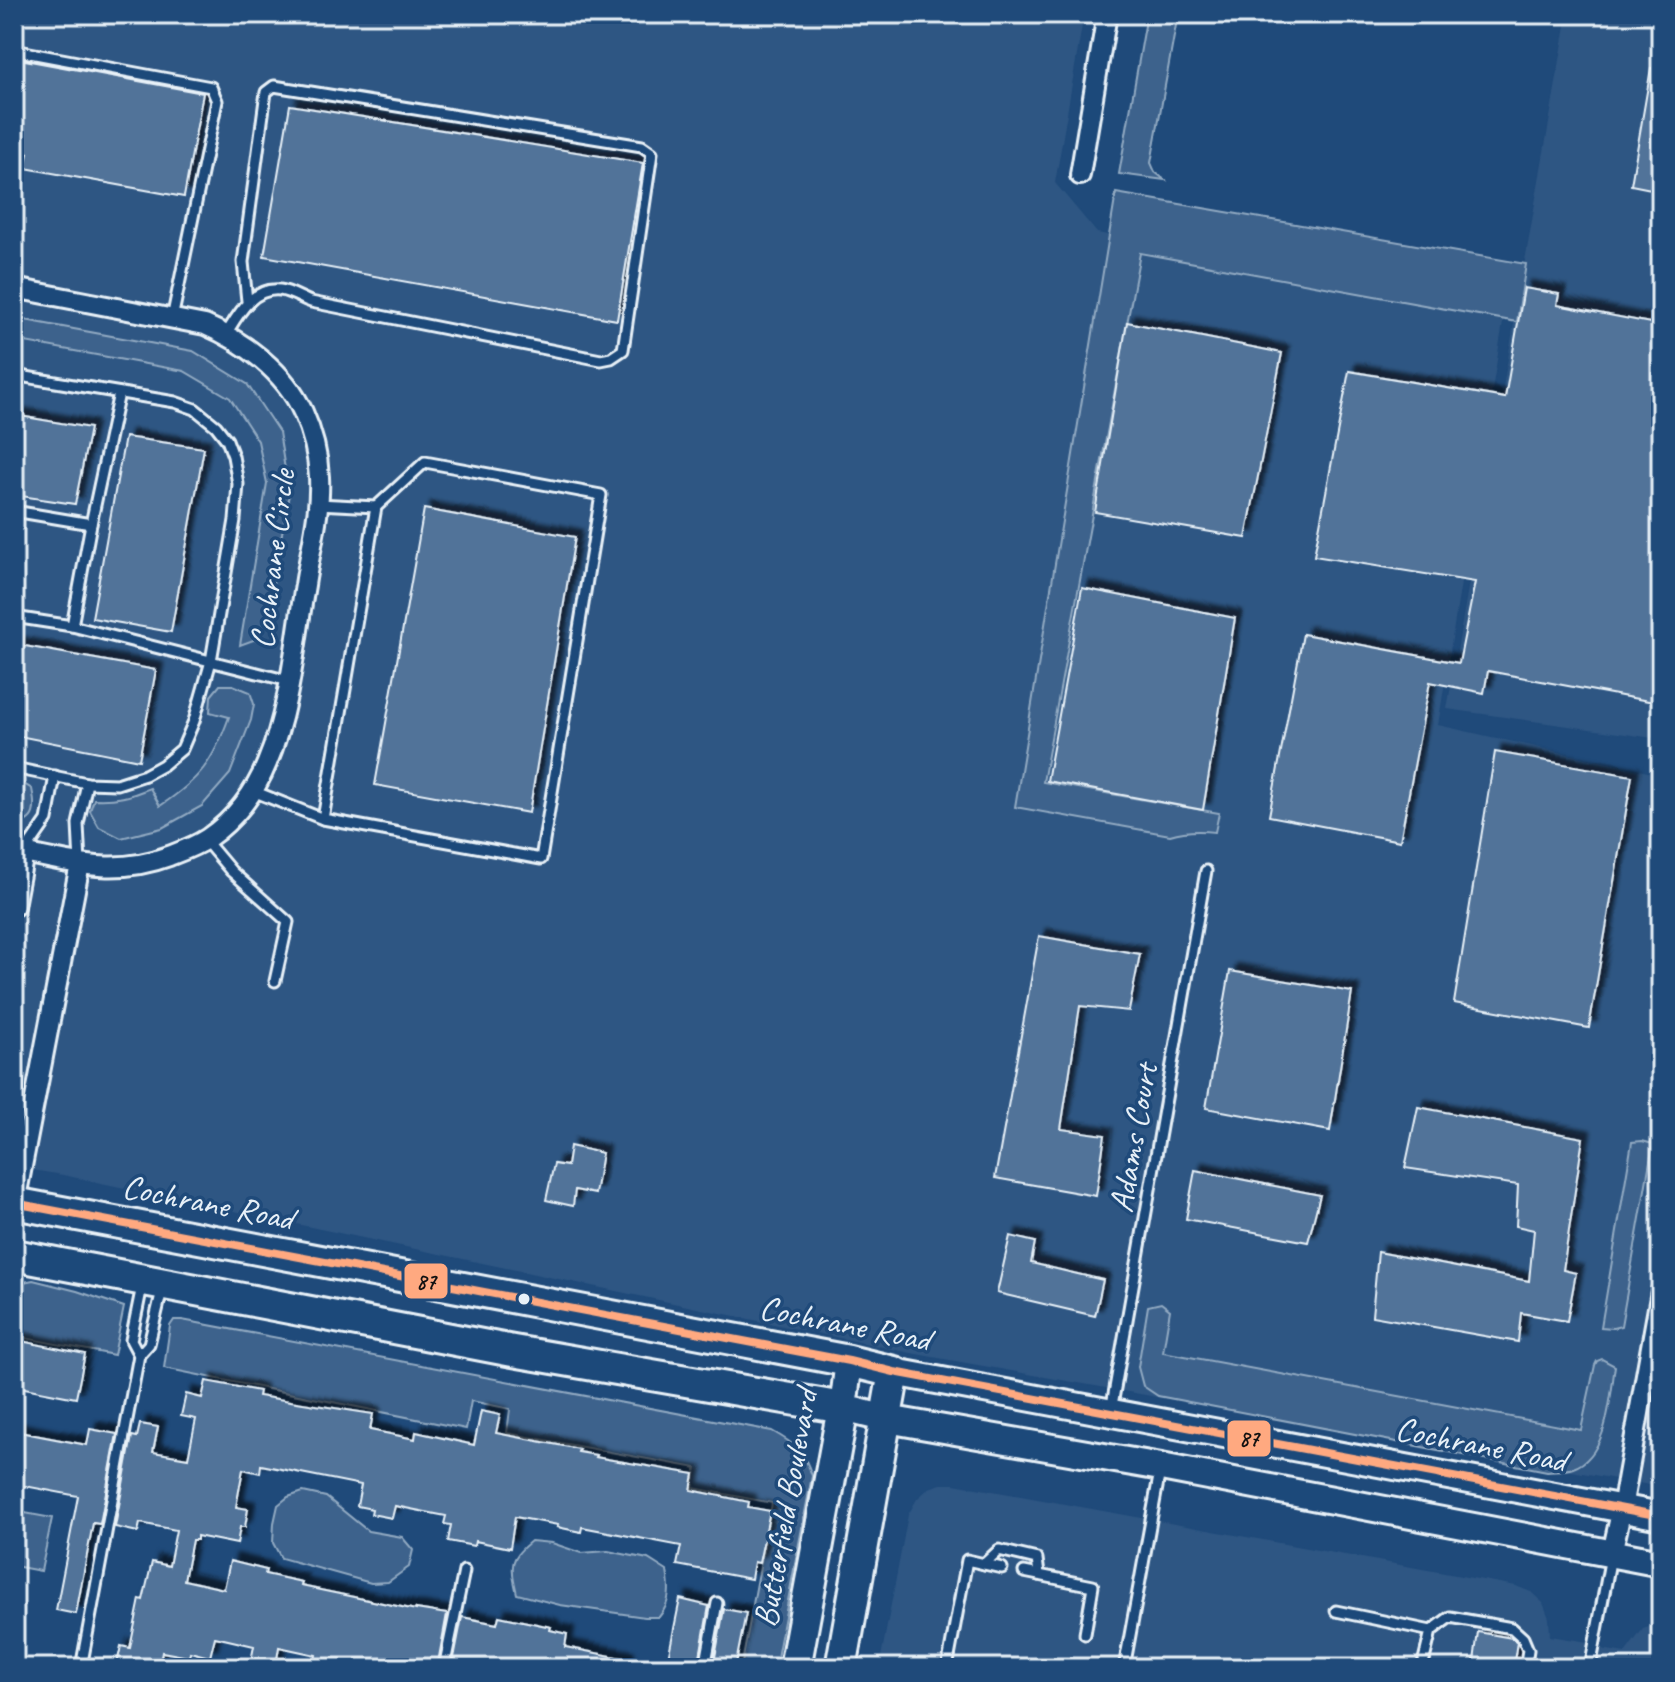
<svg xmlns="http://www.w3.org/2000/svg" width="1675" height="1682" font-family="Caveat,sans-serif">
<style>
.built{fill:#2e5683}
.green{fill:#3c628c;stroke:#92aac2;stroke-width:2}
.building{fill:#517399;stroke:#e8f1f8;stroke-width:2;filter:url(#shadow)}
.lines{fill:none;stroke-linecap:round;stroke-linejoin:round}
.lane-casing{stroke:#e8f1f8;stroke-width:15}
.street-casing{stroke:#e8f1f8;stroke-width:24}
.secondary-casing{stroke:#e8f1f8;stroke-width:32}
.primary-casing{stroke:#e8f1f8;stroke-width:36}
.lane{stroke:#1f4a7a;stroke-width:9}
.street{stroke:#1f4a7a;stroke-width:18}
.secondary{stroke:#1f4a7a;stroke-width:26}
.primary{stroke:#1f4a7a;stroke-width:30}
.bus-1-casing{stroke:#1f4a7a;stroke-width:14}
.bus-1{stroke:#ffa980;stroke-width:8}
.bus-dot{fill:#e8f1f8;stroke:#1f4a7a;stroke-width:3}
.labels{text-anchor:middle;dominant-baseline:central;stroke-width:7;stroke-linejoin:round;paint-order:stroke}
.street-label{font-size:34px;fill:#e8f1f8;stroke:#1f4a7a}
.line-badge{stroke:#1f4a7a;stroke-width:3}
.pale-badge-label{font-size:22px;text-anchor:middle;font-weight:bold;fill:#111}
</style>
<defs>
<filter id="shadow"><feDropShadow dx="7" dy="-7" stdDeviation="2" flood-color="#0009"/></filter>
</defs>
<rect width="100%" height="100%" fill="#1f4a7a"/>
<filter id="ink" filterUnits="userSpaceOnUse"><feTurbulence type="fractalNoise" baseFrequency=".0125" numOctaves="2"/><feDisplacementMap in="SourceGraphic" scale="16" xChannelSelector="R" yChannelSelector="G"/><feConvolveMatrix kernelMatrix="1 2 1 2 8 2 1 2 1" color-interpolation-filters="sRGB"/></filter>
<g filter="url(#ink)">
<g class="built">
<path d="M14,14H1084L1055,183L1097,233L1505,310L1438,725L1661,775V1487L916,1354L63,1175L14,1167Z"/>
<path d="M1568,14H1661V739L1447,709Z"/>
<path d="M941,1484H954L1516,1586L1531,1592L1543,1603L1549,1618L1550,1636L1588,1642L1584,1668H879L908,1515L917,1499L929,1488Z"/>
<path d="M1661,1623V1668H1586L1590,1647L1625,1653L1643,1629Z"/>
</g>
<g class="green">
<path d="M1147,14H1178L1151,163L1155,172L1165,180L1119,174Z"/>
<path d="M1116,193L1526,264L1517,322L1140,253L1043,782L1219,813L1215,832C1199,830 1186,830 1170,835L1015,807Z"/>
<path d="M14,318L193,351L247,384L279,432L289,494L266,623L259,638L240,645L267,483L258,441L230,398L184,371L14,340Z"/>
<path d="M220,685H233L250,692L254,704L251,720L230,774L202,806L162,828L121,838L99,827L90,811L94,799C117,800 129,797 150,788L160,806C200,779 213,762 229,717L210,712L211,696Z"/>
<path d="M14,782L22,783L32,789C36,807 37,823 14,824Z"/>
<path d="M1661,979V1047H1660L1650,1044Z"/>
<path d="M1642,1141L1653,1144L1621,1326L1613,1328L1601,1327L1632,1142Z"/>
<path d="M33,1280L77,1291L124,1307L114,1355L14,1336V1284Z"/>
<path d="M1161,1303L1170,1310L1163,1352L1581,1430L1595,1365L1597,1361L1602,1359L1615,1366C1610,1397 1608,1456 1573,1468C1565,1471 1555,1470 1547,1471L1158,1396L1143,1386L1138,1367L1148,1306Z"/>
<path d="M174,1320H182L772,1431C795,1444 804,1450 812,1476L775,1668H741L772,1503L693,1488L696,1468L507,1433L510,1409L471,1401L466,1429L164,1368L170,1326Z"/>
<path d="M1661,1404V1472L1654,1452Z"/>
<path d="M303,1492L326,1497L368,1531L402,1537L413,1550L409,1567L388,1582L371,1583L281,1558L273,1543L274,1523L278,1505L288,1497Z"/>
<path d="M14,1511L52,1518L41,1571L14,1566Z"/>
<path d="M531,1541L552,1543L581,1553L608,1551L648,1559L667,1571C670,1588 671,1603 659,1617H645L560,1605L517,1594C511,1567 508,1559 531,1541Z"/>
</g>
<g class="building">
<path d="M14,58L203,93L184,197L25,168L28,153L14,152Z"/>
<path d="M1651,68L1661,69V191L1631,185Z"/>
<path d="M290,105L643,163L617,320L264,256Z"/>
<path d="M1524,288L1559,294L1557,305L1661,325V661L1654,702L1488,671L1484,693L1430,682L1400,841L1269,816L1303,634L1459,663L1475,582L1314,556L1349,371L1505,398Z"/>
<path d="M1127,322L1282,353L1246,538L1095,512Z"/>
<path d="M14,415L90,428L75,504L14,495Z"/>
<path d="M125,437L204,448L171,632L92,618Z"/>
<path d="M424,509L575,537L529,813L375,785Z"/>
<path d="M1082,588L1235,618L1203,810L1047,781Z"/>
<path d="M14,644L156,670L139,760L14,735Z"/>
<path d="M1495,752L1632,776L1589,1028L1454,1003Z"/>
<path d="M1039,936L1140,954L1129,1011L1080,1006L1061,1129L1105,1135L1096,1196L995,1178Z"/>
<path d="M1230,971L1352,992L1330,1131L1206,1108Z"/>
<path d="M1418,1107L1583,1138L1563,1270L1576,1273L1567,1321L1521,1313L1518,1342L1372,1316L1378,1252L1529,1281L1534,1230L1516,1226L1518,1185L1405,1168Z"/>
<path d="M570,1146L602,1153L595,1194L575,1190L573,1206L546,1200L554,1164L567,1166Z"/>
<path d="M1195,1170L1320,1195L1308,1242L1186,1219Z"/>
<path d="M1010,1236L1035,1242L1031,1263L1103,1280L1095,1316L997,1293Z"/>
<path d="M16,1340L85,1354L76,1398L14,1386V1352Z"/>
<path d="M206,1381L259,1391L258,1396L373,1414L370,1430L415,1439L416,1432L474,1445L481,1411L500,1415L496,1433L579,1449L578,1452L596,1455L595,1457L694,1474L691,1490L749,1502L748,1507L770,1511L759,1563L754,1562L751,1579L677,1565L681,1546L582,1527L581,1532L557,1527L558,1525L515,1517L510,1548L475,1541L474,1546L448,1541L451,1525L444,1524L446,1516L395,1506L392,1518L371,1514L372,1509L357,1506L361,1485L261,1465L260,1473L243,1469L236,1507L248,1509L245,1527H240L237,1544L197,1536V1540H192L184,1580L224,1589L230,1561L266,1570L265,1574L302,1582L301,1586L416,1610V1609L447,1614L437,1668H327L314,1665L316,1655L279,1647L276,1666L251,1661L254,1646L215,1637L210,1657L190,1652L189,1657L162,1652L159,1668H137L117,1664L121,1646L130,1648L140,1599L143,1600L152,1562L169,1566L176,1530L140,1523L138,1532L115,1527L132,1436L137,1437L140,1424L158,1427L153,1452L188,1458L196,1419L181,1416L186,1394L202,1398Z"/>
<path d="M90,1429L117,1434L100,1524L93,1523L76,1614L56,1610L78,1496L14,1484V1431L87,1445Z"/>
<path d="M680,1599L709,1606L698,1668H666Z"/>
<path d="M724,1609L746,1613L735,1668H713Z"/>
<path d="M499,1616L551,1627L550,1630L567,1634L565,1647L627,1659L626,1668H452L462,1617L497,1624Z"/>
<path d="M1478,1632L1512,1638L1517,1642L1513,1668H1473Z"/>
</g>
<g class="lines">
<defs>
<g id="lane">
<path d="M14,50L211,87L217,101L172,319"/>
<path d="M226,334C238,315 252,287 280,290C290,291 302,299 311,302L601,360L611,358L623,350L652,153L642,146L274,86L266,92L243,262L247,301"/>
<path d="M14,375L175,402L195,409L216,426L227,440L233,456L238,484L235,520L211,661L194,721L182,749L163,765L145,775L117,784L87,783L14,768"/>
<path d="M425,462L601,495L541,859L323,819L376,507Z"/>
<path d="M318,504L376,507"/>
<path d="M14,511L91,524"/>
<path d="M14,617L72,626L289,681"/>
<path d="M72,626L91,524L119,393"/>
<path d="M253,791L323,819"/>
<path d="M205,840L231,871L288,922L275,981"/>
<path d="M24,853L47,820L55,776"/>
<path d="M80,864L78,824L87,783"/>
<path d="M139,1355L131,1340L142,1286"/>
<path d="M1111,1411L1206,871"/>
<path d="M984,1564L999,1550L1037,1559L1039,1575"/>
<path d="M1024,1572L1093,1586L1085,1634"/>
<path d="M1336,1611L1431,1631L1422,1668"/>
<path d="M1431,1631L1450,1617L1512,1628L1523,1638L1528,1650L1525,1668"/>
<path d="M81,1668L139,1355L149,1344L163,1286"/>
<path d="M444,1668L464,1571"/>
<path d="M705,1668L717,1603"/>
<path d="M947,1668L967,1560L1002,1568"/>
<path d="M1124,1668L1160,1471"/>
<path d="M1590,1668L1611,1556"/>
</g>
<g id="street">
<path d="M1080,175L1107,14"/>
<path d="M14,288L205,325C245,342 285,372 303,412C312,432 318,455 319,477C321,512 310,550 305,585C295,643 290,709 267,763C255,793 234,820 208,838C196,846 182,851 169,856C113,877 70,862 14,851"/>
<path d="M14,906L24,853"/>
<path d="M14,1208L80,864"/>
<path d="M1612,1553L1622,1508L1661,1291"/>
</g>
<g id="secondary">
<path d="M849,1361L843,1408L887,1419L1161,1467L1661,1563"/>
<path d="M894,1372L1661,1516"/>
</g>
<g id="primary">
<path d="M14,1203L849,1361L894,1372L841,1668"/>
<path d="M14,1255L513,1351L843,1408L795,1668"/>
</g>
</defs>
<use href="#lane" class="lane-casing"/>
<use href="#street" class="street-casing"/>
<use href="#secondary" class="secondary-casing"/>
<use href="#primary" class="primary-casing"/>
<use href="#lane" class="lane"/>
<use href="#street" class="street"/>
<use href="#secondary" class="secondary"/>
<use href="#primary" class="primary"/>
<defs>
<path id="bus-1" d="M14,1203L849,1361L894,1372L1661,1516"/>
</defs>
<use href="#bus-1" class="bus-1-casing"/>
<use href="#bus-1" class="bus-1"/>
</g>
</g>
<circle class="bus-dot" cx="524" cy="1299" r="7"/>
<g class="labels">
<g class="street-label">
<text transform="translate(272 559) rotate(-83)">Cochrane Circle</text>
<text transform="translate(1133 1138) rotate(-80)">Adams Court</text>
<text transform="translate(208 1202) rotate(11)">Cochrane Road</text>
<text transform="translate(845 1323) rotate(11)">Cochrane Road</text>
<text transform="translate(1481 1444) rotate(11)">Cochrane Road</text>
<text transform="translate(785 1508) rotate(-80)">Butterfield Boulevard</text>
</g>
</g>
<g class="line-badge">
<rect x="403" y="1262" width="46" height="38" rx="8" fill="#ffa980"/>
<rect x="1226" y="1419" width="46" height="39" rx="8" fill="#ffa980"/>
</g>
<g class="pale-badge-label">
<text x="426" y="1289">87</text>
<text x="1249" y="1446">87</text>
</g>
<rect width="1675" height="1682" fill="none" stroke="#1f4a7a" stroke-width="48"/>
<rect x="24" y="24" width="1627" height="1634" fill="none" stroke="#e8f1f8" stroke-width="3" filter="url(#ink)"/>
</svg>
